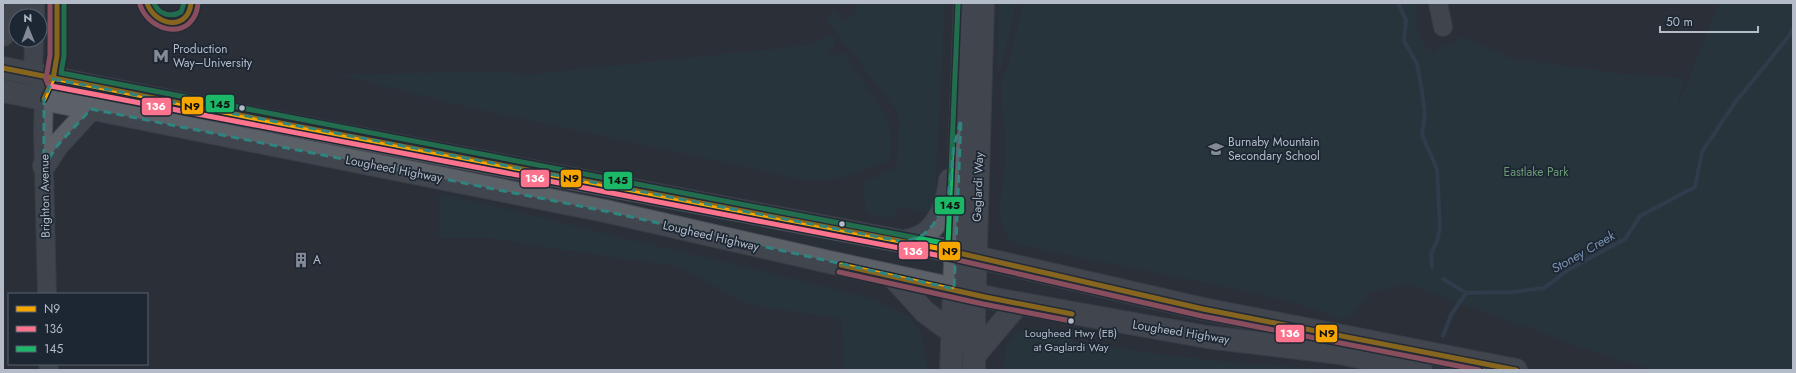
<svg xmlns="http://www.w3.org/2000/svg" width="1796" height="373" font-family="Jost,sans-serif">
<style>
.green{fill:#273a3e}
.lines{fill:none;stroke-linecap:round;stroke-linejoin:round}
.stream{stroke:#384963;stroke-width:4}
.minor-casing{stroke:#484c53;stroke-width:20}
.major-casing{stroke:#484c55;stroke-width:24}
.minor{stroke:#5a5e66;stroke-width:18}
.major{stroke:#5c6168;stroke-width:22}
.bus-1-casing{stroke:#1d2633;stroke-width:8}
.bus-2-casing{stroke:#1d2633;stroke-width:8}
.bus-3-casing{stroke:#1d2633;stroke-width:8}
.bus-1{stroke:#f7a600;stroke-width:5}
.bus-2{stroke:#fc738d;stroke-width:5}
.bus-3{stroke:#1ab867;stroke-width:5}
.marked{fill:none;stroke:#308480;stroke-width:3;stroke-dasharray:8 5;stroke-linejoin:round}
.bus-dot{fill:#b4bcc9;stroke:#1d2633;stroke-width:1.5}
.labels{text-anchor:middle;dominant-baseline:central;stroke-width:3.5;stroke-linejoin:round;paint-order:stroke}
.bus-label{font-size:11px;fill:#b4bcc9;stroke:#1d2633}
.poi-label{font-size:12px;fill:#b4bcc9;stroke:#1d2633;text-anchor:start}
.street-label{font-size:12px;fill:#b4bcc9;stroke:#1d2633}
.park-label{font-size:12px;fill:#6b9a76;stroke:#1d2633}
.water-label{font-size:13px;font-style:italic;fill:#7c92b1;stroke:#1d2633}
.line-badge{stroke:#1d2633;stroke-width:1.5}
.badge-label{font-size:11px;text-anchor:middle;font-weight:bold;fill:#fff}
.pale-badge-label{font-size:11px;text-anchor:middle;font-weight:bold;fill:#111}
</style>
<rect width="100%" height="100%" fill="#2a3038"/>
<g class="green">
<path d="M859,3H945L935,193L931,209L927,212L901,207L893,217C884,219 874,215 866,210L863,183L896,168L897,165L899,119L895,108L827,20L834,11L845,23L854,14Z"/>
<path d="M999,3H1016L1002,65L997,74Z"/>
<path d="M1023,3H1419C1413,29 1414,38 1436,54L1438,46C1448,48 1456,45 1460,36L1513,59L1615,73L1685,79L1676,107L1679,103L1719,3H1793V370H1654L1595,352L1408,284L1371,292L1352,315L1344,320L1297,303L1256,293L1017,244L1007,237L999,214L1005,167V126L1001,102L1002,78L1008,67Z"/>
<path d="M831,36L836,44L826,53L831,59L843,52L887,117C890,124 893,152 889,159C888,160 885,162 883,163C858,172 838,180 811,181L455,104L341,75L505,71L526,75L793,47L810,45Z"/>
<path d="M440,193L869,298L909,317L920,332L928,370H844L842,319L748,304L680,267L489,238H439Z"/>
<path d="M1046,328L1071,340L1124,349L1206,360L1330,370H1004L1006,345L1017,331Z"/>
</g>
<g class="lines">
<g class="stream">
<path d="M1398,3L1406,20L1404,41L1417,64L1421,85L1425,113L1422,135L1437,169L1440,227L1437,241L1431,254L1432,267"/>
<path d="M1443,279L1466,293"/>
<path d="M1443,336L1451,315L1466,293L1512,292L1544,288L1568,270L1625,239L1640,216L1695,187L1702,152L1734,104L1789,36L1793,28"/>
</g>
<defs>
<g id="minor">
<path d="M1438,3L1443,27"/>
<path d="M35,16V3"/>
<path d="M34,40L33,74L38,86"/>
<path d="M47,294L43,131L44,99L53,79L57,56V3"/>
<path d="M48,364L49,370"/>
</g>
<g id="major">
<path d="M3,35L18,3"/>
<path d="M3,68L259,119L937,248L1203,309L1516,370"/>
<path d="M3,91L605,211L829,262L954,289L995,299L1207,337L1340,353L1421,370"/>
<path d="M44,166L57,146L91,109"/>
<path d="M905,242C911,240 917,238 923,235C940,225 948,199 950,180"/>
<path d="M892,276L925,312L952,332"/>
<path d="M974,356L1018,304"/>
<path d="M951,370L965,3"/>
<path d="M974,370V314L983,3"/>
</g>
</defs>
<use href="#minor" class="minor-casing"/>
<use href="#major" class="major-casing"/>
<use href="#minor" class="minor"/>
<use href="#major" class="major"/>
<defs>
<g id="bus-1">
<path d="M147,3C155,26 188,32 191,3"/>
<path d="M3,68L259,119L937,248L1203,309L1516,370"/>
<path d="M44,99L53,79L57,56V3"/>
<path d="M841,265L985,297L1072,314"/>
</g>
<g id="bus-2">
<path d="M50,3V55L46,79L48,84L51,86L936,255L1202,316L1479,370"/>
<path d="M140,5C151,35 194,40 198,4"/>
<path d="M839,272L983,304L1071,321"/>
</g>
<g id="bus-3">
<path d="M64,3V56L61,73L948,244L958,3"/>
<path d="M154,3C158,14 171,18 181,12L184,3"/>
</g>
</defs>
<use href="#bus-1" class="bus-1-casing"/>
<use href="#bus-2" class="bus-2-casing"/>
<use href="#bus-3" class="bus-3-casing"/>
<use href="#bus-1" class="bus-1"/>
<use href="#bus-2" class="bus-2"/>
<use href="#bus-3" class="bus-3"/>
</g>
<path d="M0 0H1796V373H0ZM53,79L905,242L923,235L933,225L948,198L954,146L961,120L954,289L605,211L91,109L57,146L44,166V99Z" fill="#2a3038" fill-opacity=".55" fill-rule="evenodd"/>
<path class="marked" d="M53,79L905,242L923,235L933,225L948,198L954,146L961,120L954,289L605,211L91,109L57,146L44,166V99Z"/>
<defs>
<symbol id="metro-bare" viewBox="-9 -9 18 18"><path d="M-5.5 5V-5H-3L0 0L3-5H5.5V5H3V-.5L0 4L-3-.5V5Z" fill="#848b96" stroke="#1d2633" stroke-width="2.5" paint-order="stroke"/></symbol>
<symbol id="school-bare" viewBox="-9 -9 18 18"><path d="M0-5L7-2L0 1L-7-2ZM-4 1L0 2.5L4 1V4Q0 6-4 4Z" fill="#848b96" stroke="#1d2633" stroke-width="2.5" paint-order="stroke"/></symbol>
<symbol id="building-bare" viewBox="-9 -9 18 18"><path d="M-4-6H4V6H1V3H-1V6H-4ZM-2.5-4.3h1.7v1.8h-1.7ZM.8-4.3h1.7v1.8H.8ZM-2.5-1h1.7V.8h-1.7ZM.8-1h1.7V.8H.8Z" fill="#848b96" stroke="#1d2633" stroke-width="2.5" paint-order="stroke"/></symbol>
</defs>
<g fill-rule="evenodd">
<use href="#metro-bare" x="150" y="45" width="22" height="22"/>
<use href="#school-bare" x="1205" y="138" width="22" height="22"/>
<use href="#building-bare" x="290" y="249" width="22" height="22"/>
</g>
<g class="bus-dot">
<circle cx="242" cy="108" r="3.5"/>
<circle cx="842" cy="224" r="3.5"/>
<circle cx="1071" cy="321" r="3.5"/>
</g>
<g class="labels">
<g class="bus-label">
<text x="1071" y="333">Lougheed Hwy (EB)<tspan x="1071" dy="14">at Gaglardi Way</tspan></text>
</g>
<g class="poi-label">
<text x="173" y="49">Production<tspan x="173" dy="14">Way–University</tspan></text>
<text x="1228" y="142">Burnaby Mountain<tspan x="1228" dy="14">Secondary School</tspan></text>
<text x="313" y="260">A</text>
</g>
<g class="street-label">
<text transform="translate(394 169) rotate(11)">Lougheed Highway</text>
<text transform="translate(978 187) rotate(-88)">Gaglardi Way</text>
<text transform="translate(45 196) rotate(-91)">Brighton Avenue</text>
<text transform="translate(711 236) rotate(13)">Lougheed Highway</text>
<text transform="translate(1181 332) rotate(9)">Lougheed Highway</text>
</g>
<g class="park-label">
<text x="1536" y="172">Eastlake Park</text>
</g>
<g class="water-label">
<text transform="translate(1583 252) rotate(-30)">Stoney Creek</text>
</g>
</g>
<g class="line-badge">
<rect x="205" y="94" width="30" height="19" rx="4" fill="#1ab867"/>
<rect x="181" y="96" width="23" height="19" rx="4" fill="#f7a600"/>
<rect x="141" y="97" width="31" height="19" rx="4" fill="#fc738d"/>
<rect x="560" y="169" width="22" height="19" rx="4" fill="#f7a600"/>
<rect x="520" y="169" width="30" height="19" rx="4" fill="#fc738d"/>
<rect x="603" y="171" width="30" height="19" rx="4" fill="#1ab867"/>
<rect x="934" y="196" width="31" height="19" rx="4" fill="#1ab867"/>
<rect x="898" y="241" width="31" height="19" rx="4" fill="#fc738d"/>
<rect x="938" y="241" width="23" height="20" rx="4" fill="#f7a600"/>
<rect x="1315" y="324" width="23" height="19" rx="4" fill="#f7a600"/>
<rect x="1275" y="324" width="30" height="19" rx="4" fill="#fc738d"/>
</g>
<g class="badge-label">
<text x="156" y="110">136</text>
<text x="535" y="182">136</text>
<text x="913" y="255">136</text>
<text x="1290" y="337">136</text>
</g>
<g class="pale-badge-label">
<text x="220" y="108">145</text>
<text x="192" y="110">N9</text>
<text x="571" y="182">N9</text>
<text x="618" y="184">145</text>
<text x="950" y="209">145</text>
<text x="950" y="255">N9</text>
<text x="1327" y="337">N9</text>
</g>
<rect width="1796" height="373" fill="none" stroke="#b4bcc9" stroke-width="8"/>
<rect x="8" y="293" width="140" height="72" fill="#1d2633" stroke="#59626f"/>
<rect x="16" y="306" width="20" height="6" fill="#f7a600" stroke="#59626f"/>
<text x="44" y="313" font-size="12" fill="#b4bcc9">N9</text>
<rect x="16" y="326" width="20" height="6" fill="#fc738d" stroke="#59626f"/>
<text x="44" y="333" font-size="12" fill="#b4bcc9">136</text>
<rect x="16" y="346" width="20" height="6" fill="#1ab867" stroke="#59626f"/>
<text x="44" y="353" font-size="12" fill="#b4bcc9">145</text>
<g transform="translate(28 28) rotate(359)"><circle r="19" fill="#1d2633" stroke="#59626f"/>
<path d="M0-3L7 15L0 10L-7 15Z" fill="#848b96"/>
<text y="-6" font-size="11" font-weight="bold" text-anchor="middle" fill="#b4bcc9">N</text>
</g>
<path d="M1660 26v6h98v-6" fill="none" stroke="#b4bcc9" stroke-width="2"/>
<text x="1666" y="26" font-size="12" fill="#b4bcc9" stroke="#1d2633" stroke-width="3" paint-order="stroke">50 m</text>
</svg>
